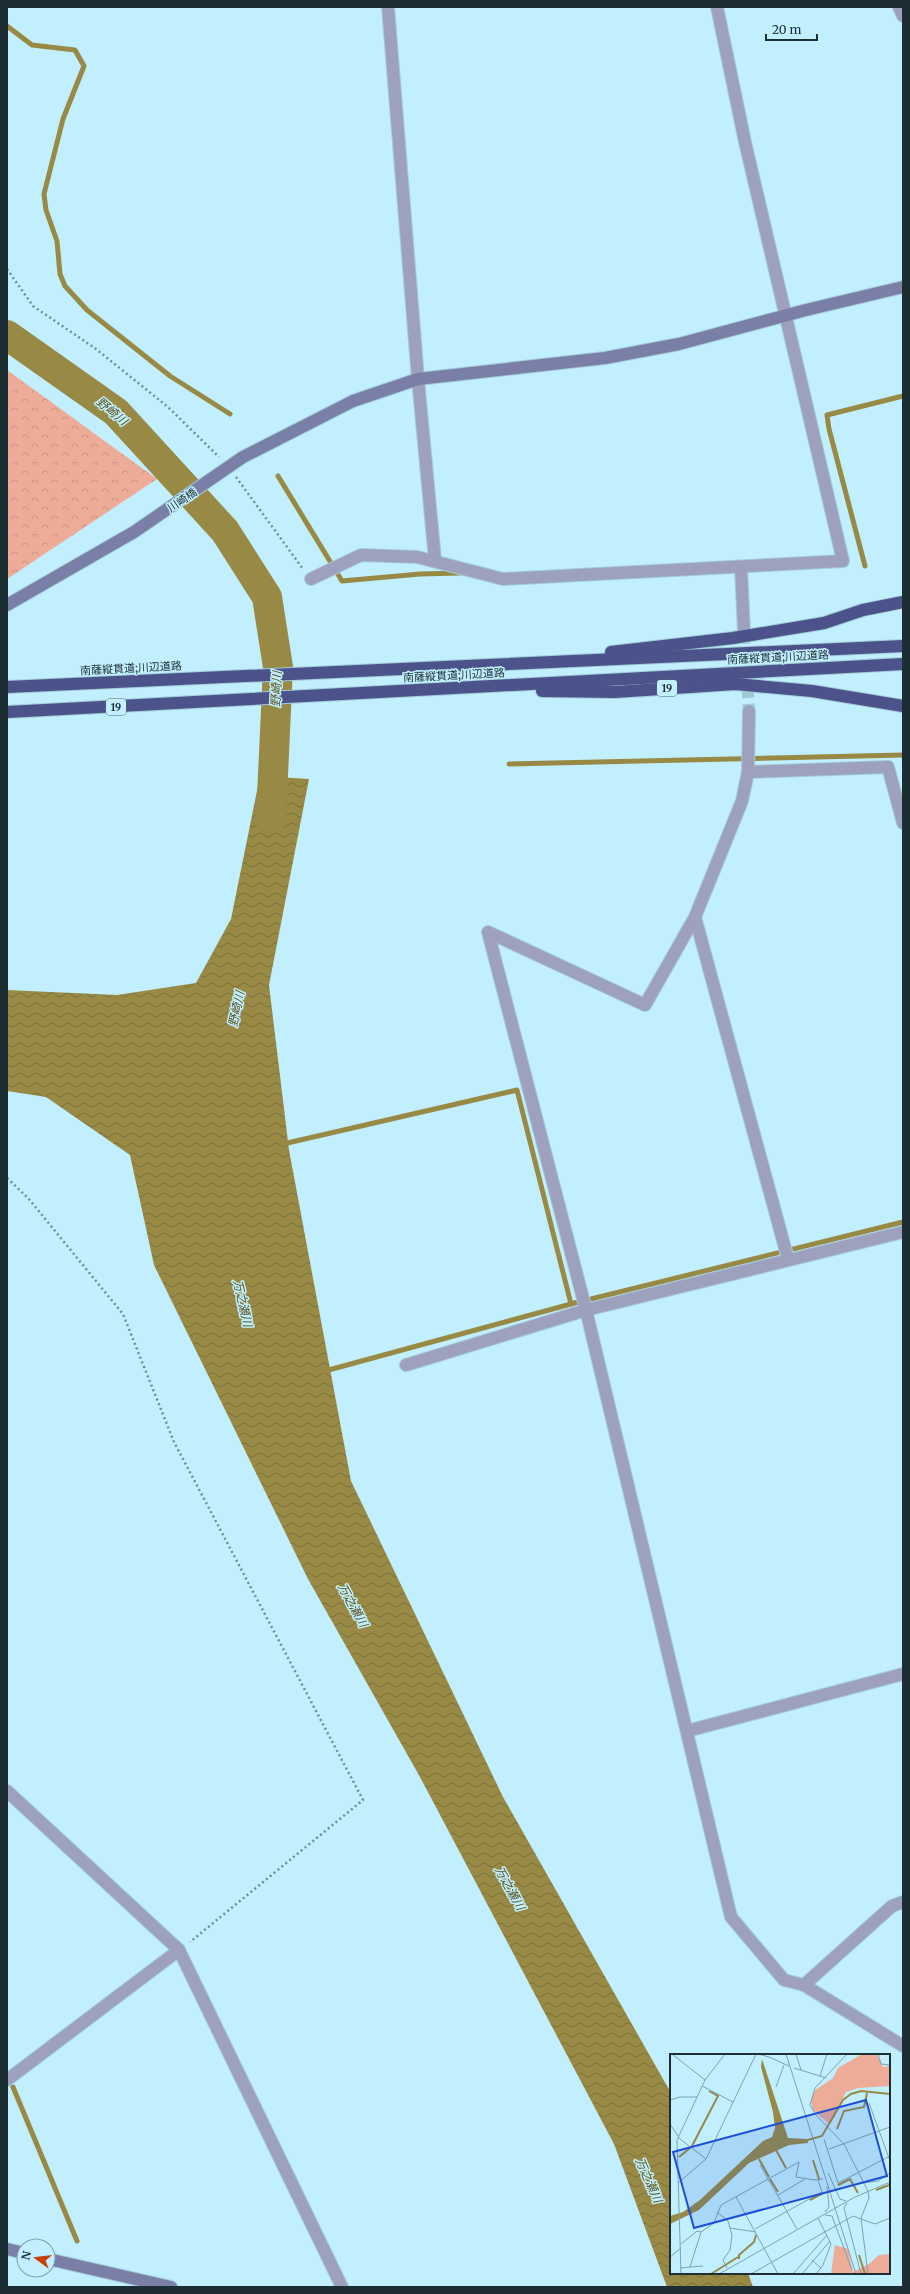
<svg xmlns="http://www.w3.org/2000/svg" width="910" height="2294" font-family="Merriweather,'Noto Sans JP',serif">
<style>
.forest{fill:url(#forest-crowns)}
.water{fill:url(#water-waves)}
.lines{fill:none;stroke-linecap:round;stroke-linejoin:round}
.stream{stroke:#988a45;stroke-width:5}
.river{stroke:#988a45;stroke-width:30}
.street-tunnel{stroke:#a0c8d5;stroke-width:12;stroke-dasharray:12 6;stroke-linecap:butt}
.street-casing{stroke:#a3ccd9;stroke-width:14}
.secondary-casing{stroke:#a3ccd9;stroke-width:14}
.highway-casing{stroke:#a3ccd9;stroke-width:14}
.path{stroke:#6e8e98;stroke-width:2.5;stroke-dasharray:2 3;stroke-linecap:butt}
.street{stroke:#9da1bd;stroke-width:12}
.secondary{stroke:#7a7fa8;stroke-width:12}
.highway{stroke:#4c528a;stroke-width:12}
.labels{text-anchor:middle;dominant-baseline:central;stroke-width:3;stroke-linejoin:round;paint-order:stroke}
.shield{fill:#c1effd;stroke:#4e6870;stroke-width:1}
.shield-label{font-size:10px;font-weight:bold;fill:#1c2e34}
.street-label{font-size:11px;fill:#1c2e34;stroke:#c1effd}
.water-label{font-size:12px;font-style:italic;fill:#5c521d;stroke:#c1effd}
.inset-river{fill:none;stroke:#988a45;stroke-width:2}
.inset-road{fill:none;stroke:#7fa2ad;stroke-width:1}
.view{fill:#1d4ed8;fill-opacity:0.15;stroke:#1d4ed8;stroke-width:2}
.inset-edge{fill:none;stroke:#1c2e34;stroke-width:2}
</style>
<defs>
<pattern id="forest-crowns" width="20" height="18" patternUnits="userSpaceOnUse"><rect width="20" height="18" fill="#edac98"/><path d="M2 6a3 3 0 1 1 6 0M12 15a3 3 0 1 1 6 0" fill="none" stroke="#cb9484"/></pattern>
<pattern id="water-waves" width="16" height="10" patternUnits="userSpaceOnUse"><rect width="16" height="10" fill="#988a45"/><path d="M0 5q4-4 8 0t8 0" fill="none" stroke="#7b713a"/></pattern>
</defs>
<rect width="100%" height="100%" fill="#c1effd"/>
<path class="forest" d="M7,370L157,479L7,579Z"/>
<path class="water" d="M260,776L309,779L269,985L289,1150L351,1481L503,1797L671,2093V2273H748L753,2287H667L614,2144L420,1777L308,1579L154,1265L130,1155L46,1097L7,1091V990L117,995L196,983L231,919Z"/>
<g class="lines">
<g class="stream">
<path d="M7,26L32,45L75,50L84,66L63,119L44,194L46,210L57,241L60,274L65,286L87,310L170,376L230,414"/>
<path d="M278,476L342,581L420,574L460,573"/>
<path d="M865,566L829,429L827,415L903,396"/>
<path d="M509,764L903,755"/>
<path d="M283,1144L517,1090L571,1304L578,1302"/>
<path d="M591,1299L903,1222"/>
<path d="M325,1371L571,1304"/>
<path d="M13,2087L77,2241"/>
</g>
<path class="river" d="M7,335L116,412L225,531L267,597L278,667L271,818"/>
<path class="street-tunnel" d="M744,632L749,711"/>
<defs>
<g id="street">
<path d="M388,7L418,379L435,560"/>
<path d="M899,7L903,16"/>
<path d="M741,567L744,632"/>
<path d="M311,579L361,555L417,557L503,579L843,561L745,142L717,7"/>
<path d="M749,711L748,772L742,801L695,917L645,1005L488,932L586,1310L731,1917L784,1980L804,1985L903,2046"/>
<path d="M748,772L888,767L903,823"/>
<path d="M695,917L788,1259"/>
<path d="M406,1365L586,1310L903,1232"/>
<path d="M687,1731L903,1674"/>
<path d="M7,1791L179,1950L342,2287"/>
<path d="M804,1985L892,1906L903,1902"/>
<path d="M7,2080L179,1950"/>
</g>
<g id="secondary">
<path d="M7,605L134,532L243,457L353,401L418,379L605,358L679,344L806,310L903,287"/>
<path d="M7,2249L24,2253"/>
<path d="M48,2259L171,2287"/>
</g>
<g id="highway">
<path d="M611,652L733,638L824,623L863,610L903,602"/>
<path d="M7,687L903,646"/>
<path d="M542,691L615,692L735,684L812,691L903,706"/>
<path d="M7,712L903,664"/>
</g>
</defs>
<use href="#street" class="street-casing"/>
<use href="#secondary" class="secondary-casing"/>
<use href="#highway" class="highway-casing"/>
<g class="path">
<path d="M7,269L33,306L96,349L168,407L219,457"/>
<path d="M236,477L303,569"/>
<path d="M7,1178L28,1198L123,1314L174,1442L363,1800L190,1942"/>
</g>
<use href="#street" class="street"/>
<use href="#secondary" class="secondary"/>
<use href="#highway" class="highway"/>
</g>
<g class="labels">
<g class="shield">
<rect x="657" y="680" width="20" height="16" rx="3"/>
<rect x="106" y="699" width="20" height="16" rx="3"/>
</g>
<g class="shield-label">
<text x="667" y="688">19</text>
<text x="116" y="707">19</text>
</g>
<g class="street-label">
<text transform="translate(182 500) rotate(-34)">川崎橋</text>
<text transform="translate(778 657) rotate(-3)">南薩縦貫道;川辺道路</text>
<text transform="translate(131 668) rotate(-3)">南薩縦貫道;川辺道路</text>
<text transform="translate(454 675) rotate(-3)">南薩縦貫道;川辺道路</text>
</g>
<g class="water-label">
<text transform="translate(112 411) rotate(40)">野崎川</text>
<text transform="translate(276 689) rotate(-88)">野崎川</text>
<text transform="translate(236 1009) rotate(-78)">野崎川</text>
<text transform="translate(243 1303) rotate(77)">万之瀬川</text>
<text transform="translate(353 1605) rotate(61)">万之瀬川</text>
<text transform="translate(510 1888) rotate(61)">万之瀬川</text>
<text transform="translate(649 2180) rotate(66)">万之瀬川</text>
</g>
</g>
<g transform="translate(670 2054)">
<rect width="220" height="220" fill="#c1effd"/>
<path d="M192,0H207L213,13L220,12V32L188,34L176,38L159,70L143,56L141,47L144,37L163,24L168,14ZM165,191L178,195L183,218L199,210L209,201L220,200V220H161Z" fill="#edac98"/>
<path d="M92,5L118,84L137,85L138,89L119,91L79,109L29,156L0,170V162L13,158L30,146L93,87L102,83L105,74L103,58L91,13Z" fill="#988a45"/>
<path class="inset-river" d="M167,75L174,57L194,53L197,39M134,87L152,82L173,46L181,40L191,37L220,40M22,92L48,42L39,37M106,96L116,114M9,103L20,94M89,105L99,123M143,106L149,125M100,125L108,138M168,131L180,125L188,139M206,136L219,131M140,146L153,139M189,201L195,220M69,205V201L84,188L86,181M41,220L68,203"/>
<path class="inset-road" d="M2,0L35,26L7,86L11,220M88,0L99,3L119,12M116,0L186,220M126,0L131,16M177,0L145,34L140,51L146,61L174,90L198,137L199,144L191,164L198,220M208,0L211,10L220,11M124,14L156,24M150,22L157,0M35,26L55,0M32,32L63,48M106,33L114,11M0,46L10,43H27M199,49L220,107M0,70L10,85L36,105M154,85L168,129L220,102M159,95L220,73M90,111L127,175M158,119L170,145L176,147M8,129L36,105L86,0M193,129L208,127L220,119M108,141L135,125M66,143L108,220M177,149L174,154L191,220M47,158L58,167L62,181L60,196L53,206L57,214M155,158L159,153L157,132M155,161L162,162L182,216M60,174L86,178M85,175L152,138L148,126M11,190L27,177L31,178M0,203L11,194M142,206L151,214M20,213L33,212M11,214L20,213L31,178L44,169L51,151L129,108L126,123L145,126L153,125M49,220L185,143L220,128M81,220L183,162L205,170L220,164M123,220L157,181M132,220L160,187M146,220L153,211L161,190L148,164"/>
<path class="view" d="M196,46L217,122L24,174L3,98Z"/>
<rect width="220" height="220" class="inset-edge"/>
</g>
<rect width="910" height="2294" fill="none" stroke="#1c2e34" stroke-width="16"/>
<g transform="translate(36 2258) rotate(285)"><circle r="19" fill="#c1effd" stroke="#7fa2ad"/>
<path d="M0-3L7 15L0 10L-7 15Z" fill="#c84109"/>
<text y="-6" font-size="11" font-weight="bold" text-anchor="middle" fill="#1c2e34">N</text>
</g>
<path d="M766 34v6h51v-6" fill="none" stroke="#1c2e34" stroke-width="2"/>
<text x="772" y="34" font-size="12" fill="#1c2e34" stroke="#c1effd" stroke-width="3" paint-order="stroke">20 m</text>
</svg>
